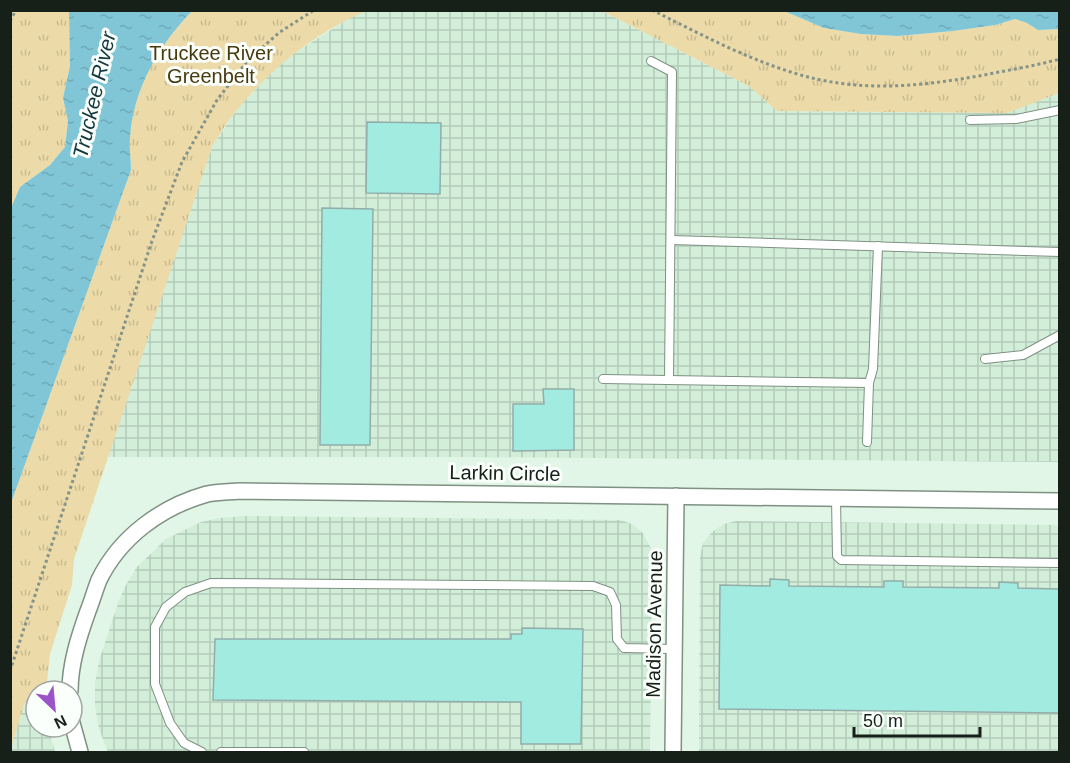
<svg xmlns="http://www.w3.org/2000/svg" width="1070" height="763" font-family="Helvetica,sans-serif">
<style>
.industrial{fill:url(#industrial-grid)}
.grass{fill:url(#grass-tufts)}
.water{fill:url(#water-ripples)}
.building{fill:#a2ebe1;stroke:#92ada9;stroke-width:1.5}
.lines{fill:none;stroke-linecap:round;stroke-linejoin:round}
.service-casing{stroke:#7e9183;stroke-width:10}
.minor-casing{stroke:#7e9183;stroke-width:18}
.path{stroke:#859488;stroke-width:3;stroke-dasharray:3 3;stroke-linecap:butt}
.service{stroke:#fff;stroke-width:8}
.minor{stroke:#fff;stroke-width:15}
.labels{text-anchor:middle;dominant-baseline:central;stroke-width:6;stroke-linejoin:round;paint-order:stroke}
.park-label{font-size:20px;fill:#483a0f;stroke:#fafffb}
.street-label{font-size:20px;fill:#171f19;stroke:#fafffb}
.water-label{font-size:21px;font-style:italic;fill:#15373f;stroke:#fafffb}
</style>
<defs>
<pattern id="industrial-grid" width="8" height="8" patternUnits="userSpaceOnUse" patternTransform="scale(1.5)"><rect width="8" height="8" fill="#d2eed9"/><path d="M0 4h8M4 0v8" fill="none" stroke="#b4ccba"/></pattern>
<pattern id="grass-tufts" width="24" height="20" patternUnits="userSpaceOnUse" patternTransform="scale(1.5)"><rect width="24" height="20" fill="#ecdaa8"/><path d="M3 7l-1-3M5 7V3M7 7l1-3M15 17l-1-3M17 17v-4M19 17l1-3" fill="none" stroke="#cabb90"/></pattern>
<pattern id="water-ripples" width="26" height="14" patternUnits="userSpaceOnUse" patternTransform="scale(1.5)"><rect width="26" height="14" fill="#80c6d7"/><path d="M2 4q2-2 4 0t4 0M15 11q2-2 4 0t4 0" fill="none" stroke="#6eaab8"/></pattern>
</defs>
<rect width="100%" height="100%" fill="#e1f6e6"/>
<g class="industrial">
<path d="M366,11H602L749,86L777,111L1007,113L1059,93V462L465,457H107L212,147L237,109L268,76L293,54L351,17Z"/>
<path d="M244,516L620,520L632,524L642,532L652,550L650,752H108L99,729L95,706V683L99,661L119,600L127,583L137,567L166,539L201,522L220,518Z"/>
<path d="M736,521L1059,525V752H699L700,556L703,543L712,532L724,524Z"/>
<path d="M25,702L36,704V727H48L55,752H11V746Z"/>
</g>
<g class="grass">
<path d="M11,11H69L70,66L63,98L68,121L65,147L50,165L20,187L11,208Z"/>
<path d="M192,11H366C317,32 272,67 238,109C228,120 220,134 212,147L74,559L72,585L50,654L46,691H36V704L25,702L11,748V503L131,170C131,159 129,148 130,138C133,89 159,45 192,11Z"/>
<path d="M602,11H784L824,28L861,34L898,36L953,31L995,25L1015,19L1027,23L1038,30L1059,29V93L1007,113L777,111L749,86Z"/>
</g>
<g class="water">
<path d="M69,11H192C159,45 133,89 130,138C129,148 131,159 131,170L11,503V208L20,187L50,165L65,147L68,121L63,98L70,66Z"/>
<path d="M784,11H1059V29L1038,30L1027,23L1015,19L995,25L953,31L898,36L861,34L824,28Z"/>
</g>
<g class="building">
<path d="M367,122L441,123L440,194L366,193Z"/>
<path d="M322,208L373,209L370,445H320Z"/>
<path d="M543,389H574V450L513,451V404H544Z"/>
<path d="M770,579L789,580V586L884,587V581H903V587L999,588V582L1018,583V588L1059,589V713L719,709L720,585L770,586Z"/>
<path d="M522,628L583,629L581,744H521V702L213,700L215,639H511V634H522Z"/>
</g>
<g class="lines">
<defs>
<g id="service">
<path d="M651,61L672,72L669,380"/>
<path d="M970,120L1016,119L1060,110"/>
<path d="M671,240L1060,252"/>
<path d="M985,359L1023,355L1060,335"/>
<path d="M603,379L869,383L873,369L878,246"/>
<path d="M867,442L869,383"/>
<path d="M836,498L837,556L841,560L1060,563"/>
<path d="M202,752L184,743L170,723L155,684V627L166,607L185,592L211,583L593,586L610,592L616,605L617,639L624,648L674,649"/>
<path d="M221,752H304"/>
</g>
<g id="minor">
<path d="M70,691C70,664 79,636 88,611C92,601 95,590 99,580C120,537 161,507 207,494C217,492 229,492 239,491L1060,501"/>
<path d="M72,723L80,752"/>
<path d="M673,752L676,496"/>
</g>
</defs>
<use href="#service" class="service-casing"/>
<use href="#minor" class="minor-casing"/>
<g class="path">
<path d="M652,10C698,33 745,58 794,73C858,93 918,87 984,75C1009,70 1034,66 1060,59"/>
<path d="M10,21L16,10"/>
<path d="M10,671L152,241L182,162L217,100L249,59L280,32L314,10"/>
</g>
<use href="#service" class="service"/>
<use href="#minor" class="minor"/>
</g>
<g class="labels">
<g class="park-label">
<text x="211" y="53">Truckee River<tspan x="211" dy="23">Greenbelt</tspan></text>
</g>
<g class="street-label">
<text transform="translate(505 473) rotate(1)">Larkin Circle</text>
<text transform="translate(654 624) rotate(-89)">Madison Avenue</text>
</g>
<g class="water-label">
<text transform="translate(94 95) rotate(-77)">Truckee River</text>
</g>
</g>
<rect width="1070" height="763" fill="none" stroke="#171f19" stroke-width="24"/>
<g transform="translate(54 709) rotate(154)"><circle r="28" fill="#fafffb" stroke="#9fa5a1" stroke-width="1.5"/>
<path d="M0-4.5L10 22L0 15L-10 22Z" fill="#9b55c9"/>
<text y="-9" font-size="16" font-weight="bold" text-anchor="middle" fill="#171f19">N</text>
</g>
<path d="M854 727v9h126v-9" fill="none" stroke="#171f19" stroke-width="3"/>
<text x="863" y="727" font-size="18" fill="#171f19" stroke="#fafffb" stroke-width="4.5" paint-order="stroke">50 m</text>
</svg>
